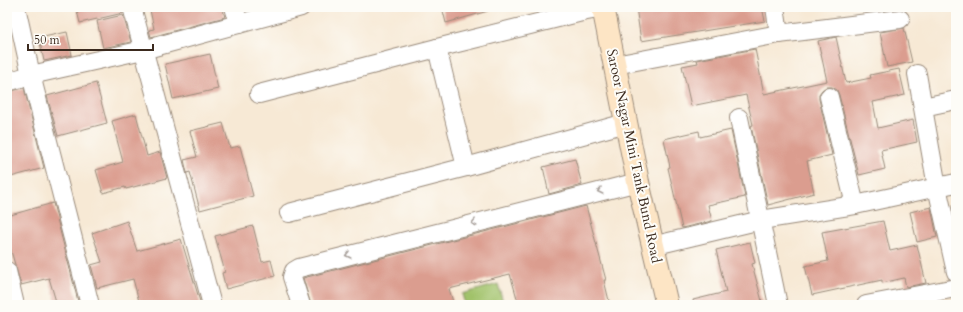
<svg xmlns="http://www.w3.org/2000/svg" width="963" height="312" font-family="Cardo,serif">
<style>
.green{fill:#a1c26b;stroke:#6e7644}
.building{fill:#db9d8f}
.lines{fill:none;stroke-linecap:round;stroke-linejoin:round}
.minor-casing{stroke:#998a7a;stroke-width:20}
.secondary-casing{stroke:#998a7a;stroke-width:24}
.minor{stroke:#fff;stroke-width:18}
.secondary{stroke:#fde5c5;stroke-width:22}
.oneway{stroke:#a79f9a}
.labels{text-anchor:middle;dominant-baseline:central;stroke-width:4;stroke-linejoin:round;paint-order:stroke}
.street-label{font-size:14px;fill:#3b2a1e;stroke:#fdfcf7}
</style>
<rect width="100%" height="100%" fill="#fdfcf7"/>
<filter id="ink" filterUnits="userSpaceOnUse"><feTurbulence type="fractalNoise" baseFrequency=".025" numOctaves="2"/><feDisplacementMap in="SourceGraphic" scale="8" xChannelSelector="R" yChannelSelector="G"/><feConvolveMatrix kernelMatrix="1 2 1 2 8 2 1 2 1" color-interpolation-filters="sRGB"/></filter>
<filter id="wash" filterUnits="userSpaceOnUse"><feTurbulence type="fractalNoise" baseFrequency=".012" numOctaves="4" result="noise"/><feDisplacementMap in="SourceGraphic" scale="16" xChannelSelector="R" yChannelSelector="G"/><feGaussianBlur stdDeviation="0.9" result="paint"/><feColorMatrix in="noise" values="0 0 0 0 0 0 0 0 0 0 0 0 0 0 0 0 0 1.4 0 .05"/><feComposite in="paint" operator="in"/></filter>
<g filter="url(#wash)">
<rect width="100%" height="100%" fill="#f7e9d5"/>
<path class="green" d="M498,284L504,305H465L462,294Z"/>
<g id="blocks">
<g class="building">
<path d="M76,7H122L123,13L80,23Z"/>
<path d="M162,7H222L225,17L151,37L149,30L154,29L150,10Z"/>
<path d="M442,7H487L488,11L446,23Z"/>
<path d="M636,7H762L765,21L641,41Z"/>
<path d="M874,7H899L900,9L875,11Z"/>
<path d="M123,15L131,42L103,48L97,21Z"/>
<path d="M904,28L912,62L887,67L880,32Z"/>
<path d="M67,32L72,55L44,61L39,38Z"/>
<path d="M836,37L846,83L871,78L870,75L899,69L905,95L873,102L878,128L913,120L917,142L881,150L885,169L859,175L839,95L837,90L832,87H826L822,90L819,94V99L832,155L807,161L814,193L768,205L751,126L753,125L746,95L691,106L682,66L698,63L697,60L755,49L764,94L827,81L818,41Z"/>
<path d="M210,54L218,89L173,99L165,64Z"/>
<path d="M96,83L107,123L58,136L47,96Z"/>
<path d="M24,88L44,168L7,178V92Z"/>
<path d="M136,114L147,156L160,152L167,178L126,189L125,187L103,193L96,170L123,162L112,121Z"/>
<path d="M223,123L230,148L240,146L253,196L200,210L190,172L187,173L184,160L197,157L190,131Z"/>
<path d="M731,130L745,197L708,205L712,221L682,228L668,168L670,167L664,139L699,131L700,137Z"/>
<path d="M575,159L582,185L549,194L543,167Z"/>
<path d="M53,203L79,305H57L49,278L21,285L9,244L7,236V216Z"/>
<path d="M586,206L606,280H604L610,305H519L510,274L449,289L454,305H311L303,278Z"/>
<path d="M931,207L937,237L917,242L910,212Z"/>
<path d="M127,221L137,251L181,239L201,305H140L133,279L97,288L91,265L102,262L92,233Z"/>
<path d="M883,221L890,251L917,245L926,283L906,287L904,278L882,283V280L812,295L805,266L828,261L822,232Z"/>
<path d="M253,226L262,262L271,260L275,276L226,289L222,273L225,272L215,236Z"/>
<path d="M750,242L755,263L752,264L763,305H694L693,300L726,292L716,250Z"/>
</g>
</g>
</g>
<g filter="url(#ink)">
<use href="#blocks" fill-opacity="0" stroke="#998a7a" stroke-width="1"/>
<g class="lines">
<defs>
<g id="minor">
<path d="M16,7L31,75L90,305"/>
<path d="M132,7L212,305"/>
<path d="M234,7L239,24"/>
<path d="M775,7L779,34"/>
<path d="M437,48L466,167"/>
<path d="M615,65L779,34L900,19"/>
<path d="M917,74L937,187L956,272"/>
<path d="M7,82L31,75L143,50L301,7"/>
<path d="M259,94L437,48L582,12L603,8"/>
<path d="M829,97L855,205"/>
<path d="M923,107L956,100"/>
<path d="M739,118L778,305"/>
<path d="M289,213L466,167L626,123"/>
<path d="M652,246L761,220L855,205L956,183"/>
<path d="M7,271L15,305"/>
<path d="M301,305L292,277L294,271L299,268L638,182"/>
<path d="M866,305L956,288"/>
</g>
<path id="secondary" d="M603,7L638,182L667,305"/>
</defs>
<use href="#minor" class="minor-casing"/>
<use href="#secondary" class="secondary-casing"/>
<use href="#minor" class="minor"/>
<use href="#secondary" class="secondary"/>
</g>
<defs><path id="oneway-chevron" d="M-2-3.5L2.5 0L-2 3.5" fill="none" stroke-width="1.6" stroke-linecap="round" stroke-linejoin="round"/></defs>
<g class="oneway">
<use href="#oneway-chevron" transform="translate(600 191) rotate(166)"/>
<use href="#oneway-chevron" transform="translate(474 223) rotate(166)"/>
<use href="#oneway-chevron" transform="translate(348 255) rotate(166)"/>
</g>
</g>
<g class="labels">
<g class="street-label">
<text transform="translate(634 156) rotate(78)">Saroor Nagar Mini Tank Bund Road</text>
</g>
</g>
<rect width="963" height="312" fill="none" stroke="#fdfcf7" stroke-width="24"/>
<path d="M28 44v6h125v-6" fill="none" stroke="#3b2a1e" stroke-width="2"/>
<text x="34" y="44" font-size="12" fill="#3b2a1e" stroke="#fdfcf7" stroke-width="3" paint-order="stroke">50 m</text>
</svg>
